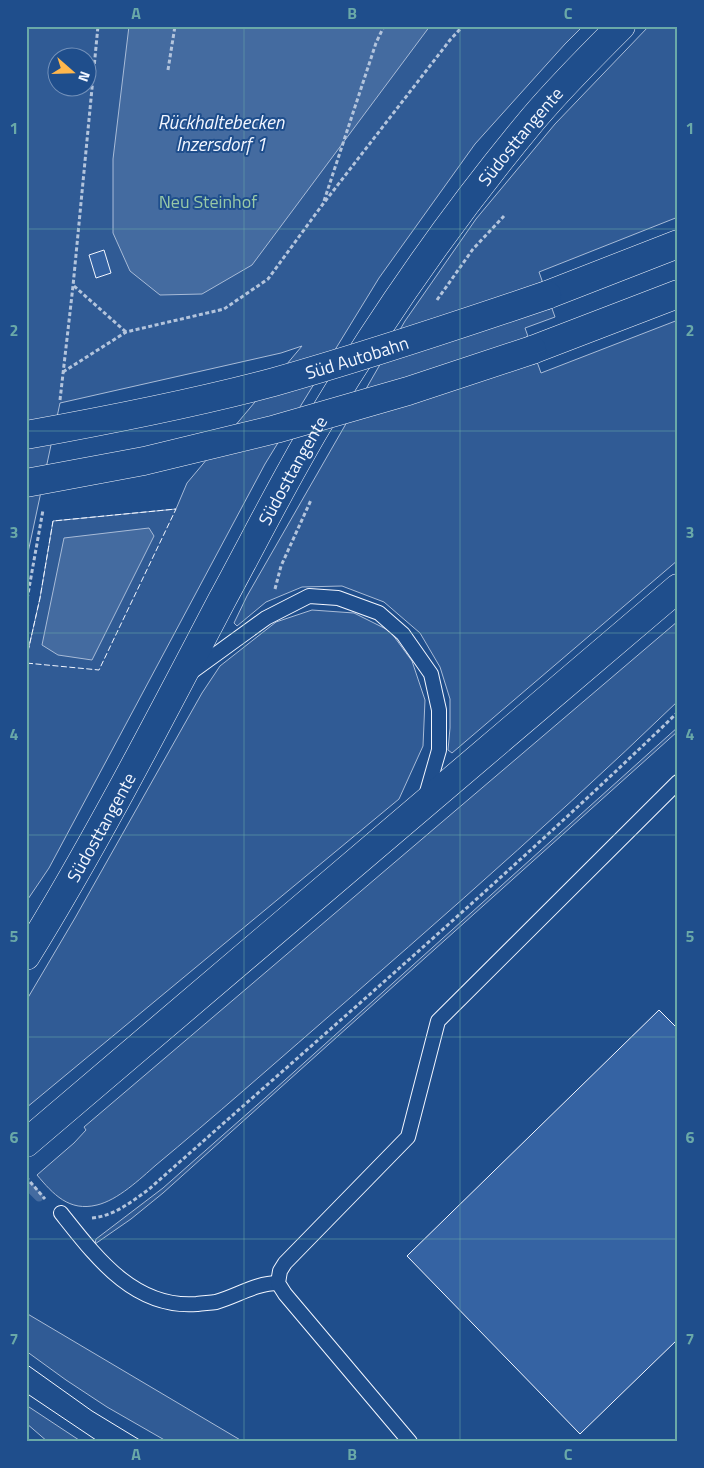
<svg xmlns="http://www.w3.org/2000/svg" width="704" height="1468" font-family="'Titillium Web',sans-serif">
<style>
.green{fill:#305b95;stroke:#a8bbd7;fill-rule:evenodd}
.water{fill:#446ba0;stroke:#a8bbd7}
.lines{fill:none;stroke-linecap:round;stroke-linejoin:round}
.stream{stroke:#446ba0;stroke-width:9}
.building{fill:#3563a3;stroke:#f2f6ff}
.lane-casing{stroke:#f2f6ff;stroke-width:16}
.highway-casing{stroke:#f2f6ff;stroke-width:29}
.path{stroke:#b3c4dc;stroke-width:3;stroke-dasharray:4 2.5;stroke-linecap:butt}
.lane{stroke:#1f4e8c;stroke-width:14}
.highway{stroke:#1f4e8c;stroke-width:28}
.tram{stroke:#f2f6ff;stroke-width:1}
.highway-bridge-casing{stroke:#f2f6ff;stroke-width:29;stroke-linecap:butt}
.highway-bridge{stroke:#1f4e8c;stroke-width:28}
.fence{stroke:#f2f6ff;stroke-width:1;stroke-dasharray:6 2.5;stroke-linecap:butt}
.grid{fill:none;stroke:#6aa9a8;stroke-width:1;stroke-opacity:0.55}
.labels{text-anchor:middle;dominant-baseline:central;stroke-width:4;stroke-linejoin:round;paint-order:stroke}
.street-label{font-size:18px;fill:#f2f6ff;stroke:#1f4e8c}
.park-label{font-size:18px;fill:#97c8a6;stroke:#1f4e8c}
.water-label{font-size:19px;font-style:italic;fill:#f2f6ff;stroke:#1f4e8c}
.neatline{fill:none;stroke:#6aa9a8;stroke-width:2}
.grid-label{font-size:16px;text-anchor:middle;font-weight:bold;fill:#6aa9a8}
</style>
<rect width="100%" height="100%" fill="#1f4e8c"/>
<g class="green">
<path d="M26,26H583L565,44L475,144L379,278L265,464L49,868L26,902V660L40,598L53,521L176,509L187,483L302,346L281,353L60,403L26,562ZM58,58H88V88H58Z"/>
<path d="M649,26H678V217L539,272L555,317L525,328L541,373L678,320V560L452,753L448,750L450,728V699L440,667L420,633L384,602L342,586L302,587L266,602L237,626L234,623L247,596L405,321L476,219L555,124Z"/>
<path d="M312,610L354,613L390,631L412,661L425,700L423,746L399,799L26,1108V1001L75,918L202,693L220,666L276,622Z"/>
<path d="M678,621V701C538,836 390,963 243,1091C214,1116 185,1141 156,1165C140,1179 118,1200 97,1205C69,1212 53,1194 37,1175L74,1143L86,1130L84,1127Z"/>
<path d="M678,727V731L163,1193L131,1219L95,1244L96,1239L163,1188L265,1098Z"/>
<path d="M26,1313L242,1441L248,1442H168L107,1407L66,1380L26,1351Z"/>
<path d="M26,1405L82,1442H48L26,1423Z"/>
</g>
<g class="water">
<path d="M129,26H430L252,265L202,294L160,295L130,271L113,233V159Z"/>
<path d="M149,528L154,536L92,660L58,655L42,645L64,538Z"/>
</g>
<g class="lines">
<path class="stream" d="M26,1184L39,1197"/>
</g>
<g class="building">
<path d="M104,250L111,273L96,278L89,255Z"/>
<path d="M659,1010L678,1029V1339L580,1434L407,1256Z"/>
</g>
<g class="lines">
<defs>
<g id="lane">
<path d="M190,673L266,618L309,596L338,598L379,613L403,634L431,674L439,710V750L425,799"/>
<path d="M61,1213C96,1257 134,1309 197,1304C203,1303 210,1303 216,1302C237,1296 256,1283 278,1283"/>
<path d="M410,1442L285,1294L278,1283L280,1271L285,1263L408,1137L438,1021L678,782"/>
</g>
<g id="highway">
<path d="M547,295L678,244"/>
<path d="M532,350L678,294"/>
<path id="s1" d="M26,956C97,841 159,720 222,600C254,541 284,481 318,424C382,317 453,215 533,119C560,87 591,56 621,26"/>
<path d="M26,1143L678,588"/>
</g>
</defs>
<use href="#lane" class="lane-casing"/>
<use href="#highway" class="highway-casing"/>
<g class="path">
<path d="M168,70L175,26"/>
<path d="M324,201L376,43L384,26"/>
<path d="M74,286L126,332"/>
<path d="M437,300L473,249L504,216"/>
<path d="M63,372L126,332L224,309L268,279L323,204L450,40L463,26"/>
<path d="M60,400L73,286L98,26"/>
<path d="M275,589L281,566L311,500"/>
<path d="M26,605L43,510"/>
<path d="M26,1177L45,1199"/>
<path d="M92,1218C114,1216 131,1202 148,1190C326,1032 507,877 678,712"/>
</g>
<use href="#lane" class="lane"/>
<use href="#highway" class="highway"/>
<g class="tram">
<path d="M26,1364L92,1411L143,1442"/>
<path d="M26,1393L99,1442"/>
</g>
<defs>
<g id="highway-bridge">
<path id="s2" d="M26,435C109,420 192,404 274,382C366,356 456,326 547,295"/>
<path d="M26,483L144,461L276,429L408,391L532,350"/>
</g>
</defs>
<use href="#highway-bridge" class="highway-bridge-casing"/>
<use href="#highway-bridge" class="highway-bridge"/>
<path class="fence" d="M26,660L40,598L53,521L176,509L99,670L26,663"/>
</g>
<path class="grid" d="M244,26V1442M460,26V1442M26,229H678M26,431H678M26,633H678M26,835H678M26,1037H678M26,1239H678"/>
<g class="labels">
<g class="street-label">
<text stroke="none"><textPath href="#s1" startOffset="959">Südosttangente</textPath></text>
<text stroke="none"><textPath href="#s2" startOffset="340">Süd Autobahn</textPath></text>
<text stroke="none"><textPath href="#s1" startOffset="554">Südosttangente</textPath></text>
<text stroke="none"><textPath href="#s1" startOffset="149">Südosttangente</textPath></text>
</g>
<g class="park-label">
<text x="208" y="201">Neu Steinhof</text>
</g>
<g class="water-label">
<text x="221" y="121">Rückhaltebecken<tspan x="221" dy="22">Inzersdorf 1</tspan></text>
</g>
</g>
<rect width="704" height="1468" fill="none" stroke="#1f4e8c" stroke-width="55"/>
<g transform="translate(72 72) rotate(110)"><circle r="24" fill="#1f4e8c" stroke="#7391ba"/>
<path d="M0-4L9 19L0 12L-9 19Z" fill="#ffb74d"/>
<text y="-8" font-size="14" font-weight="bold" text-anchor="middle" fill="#f2f6ff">N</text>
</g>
<rect x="28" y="28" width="648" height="1412" class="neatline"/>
<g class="grid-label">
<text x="136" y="19">A</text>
<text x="352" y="19">B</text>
<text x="568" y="19">C</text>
<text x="14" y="134">1</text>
<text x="690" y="134">1</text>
<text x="14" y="336">2</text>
<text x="690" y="336">2</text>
<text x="14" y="538">3</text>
<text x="690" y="538">3</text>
<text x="14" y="740">4</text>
<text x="690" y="740">4</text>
<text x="14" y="942">5</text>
<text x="690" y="942">5</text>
<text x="14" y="1143">6</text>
<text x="690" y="1143">6</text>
<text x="14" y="1345">7</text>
<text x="690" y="1345">7</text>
<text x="136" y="1460">A</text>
<text x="352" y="1460">B</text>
<text x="568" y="1460">C</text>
</g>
</svg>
